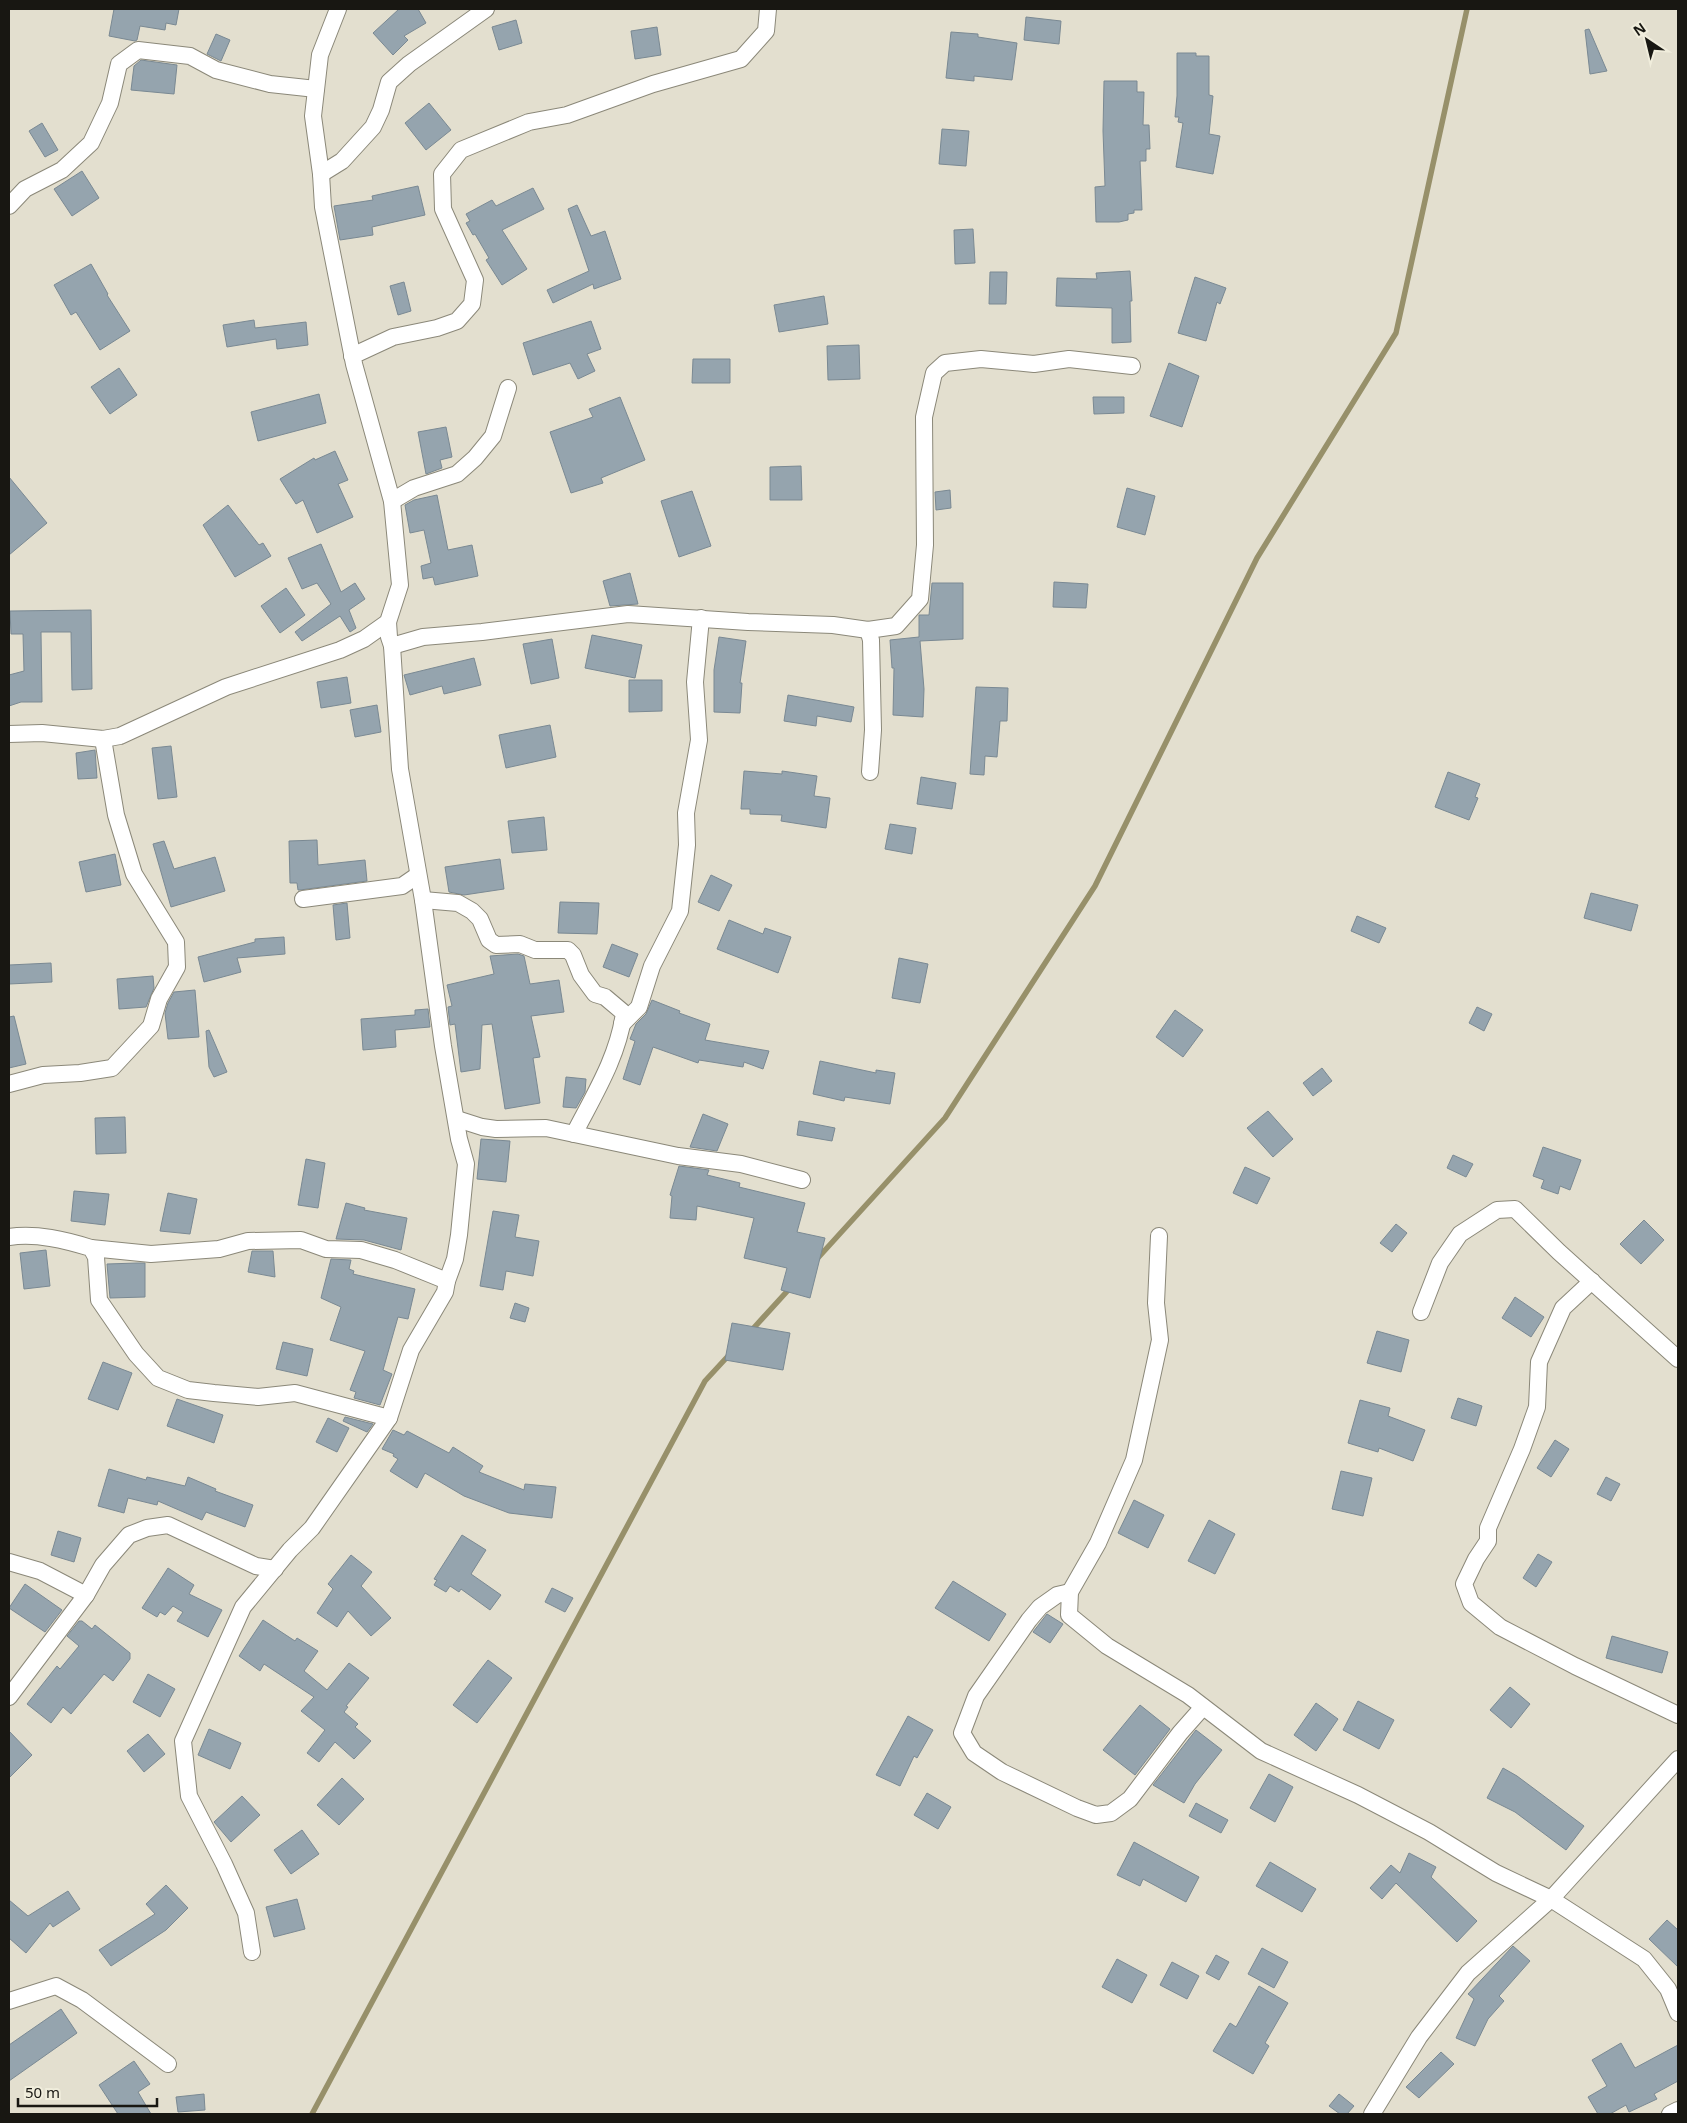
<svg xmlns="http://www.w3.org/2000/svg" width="1687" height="2123" font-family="'Noto Sans',sans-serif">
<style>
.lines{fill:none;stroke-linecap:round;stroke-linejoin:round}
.stream{stroke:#97906a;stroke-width:5.5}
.building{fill:#95a4ae;stroke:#7a8993}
.minor-casing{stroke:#8b8879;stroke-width:18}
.minor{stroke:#fff;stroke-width:16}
</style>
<rect width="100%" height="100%" fill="#e3dfcf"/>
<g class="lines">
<g class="stream">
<path d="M816,1260L945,1118L1095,886L1257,558L1396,333L1467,9"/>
<path d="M750,1332L791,1287"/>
<path d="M312,2114L705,1381L729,1355"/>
</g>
</g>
<g class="building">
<path d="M114,9H179L176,25L166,23L165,30L140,26L137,40L135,41L109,36Z"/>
<path d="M399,9H418L426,23L404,36L408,40L393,55L373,33Z"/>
<path d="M1026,17L1061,21L1059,44L1024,40Z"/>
<path d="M516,20L522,43L499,50L492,27Z"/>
<path d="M657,27L661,55L635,59L631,31Z"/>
<path d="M1589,29L1607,71L1590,74L1585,30Z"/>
<path d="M951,32L978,34V37L1017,43L1012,80L974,76V81L946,78Z"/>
<path d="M216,34L230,40L221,61L207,54Z"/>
<path d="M1177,53H1196V56H1209V95L1213,96L1209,134L1220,136L1213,174L1176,167L1183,123L1178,122L1179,117H1175L1177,96Z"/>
<path d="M141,60L177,65L174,94L131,90L134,66Z"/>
<path d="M1104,81H1137V92H1144L1143,125H1149L1150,149H1146V161H1140L1142,210H1134V213L1128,214V220L1119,222H1096L1095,187L1105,186L1103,131Z"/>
<path d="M429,103L451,130L426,150L405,123Z"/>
<path d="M42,123L58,150L45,157L29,131Z"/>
<path d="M942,129L969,131L966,166L939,164Z"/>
<path d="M82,171L99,198L72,216L54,189Z"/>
<path d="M418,186L425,215L372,227L373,235L340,240L334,206L373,200L372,196Z"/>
<path d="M533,188L544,209L502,230L527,269L502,285L486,260L489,258L475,234L473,235L466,223L470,221L466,214L492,200L496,206Z"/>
<path d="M577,205L591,236L605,231L621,279L594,289L593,284L553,303L547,290L589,271L568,209Z"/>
<path d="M973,229L975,263L955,264L954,230Z"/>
<path d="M91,264L108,294L107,295L130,331L100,350L76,312L71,315L54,285Z"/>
<path d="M1130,271L1132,301H1130L1131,342L1112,343V308L1056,306L1057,278L1097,279L1096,273Z"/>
<path d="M990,272H1007L1006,304H989Z"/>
<path d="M1195,277L1226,288L1220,304L1217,302L1206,341L1178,333Z"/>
<path d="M404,282L411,311L398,315L390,286Z"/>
<path d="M824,296L828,324L779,332L774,305Z"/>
<path d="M254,320L255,328L306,322L308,345L277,349L276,339L227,347L223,325Z"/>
<path d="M591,321L601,349L587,354L595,371L578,379L570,363L533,375L523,343Z"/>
<path d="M859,345L860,379L828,380L827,346Z"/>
<path d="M693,359H730V383H692Z"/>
<path d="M1169,363L1199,376L1182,427L1150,416Z"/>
<path d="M119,368L137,395L110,414L91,387Z"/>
<path d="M319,394L326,423L258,441L251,412Z"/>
<path d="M620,397L645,460L601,478L603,483L571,493L550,432L593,417L589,409Z"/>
<path d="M1093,397H1124V413L1094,414Z"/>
<path d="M446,427L452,457L440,460L442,468L426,474L418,432Z"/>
<path d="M335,451L348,480L338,484L353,517L317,533L303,500L296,504L280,479L314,458L315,460Z"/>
<path d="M801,466L802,500H770V467Z"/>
<path d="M9,477L47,523L9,555Z"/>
<path d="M1127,488L1155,496L1145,535L1117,527Z"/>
<path d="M950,490L951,508L936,510L935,492Z"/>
<path d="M692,491L711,546L679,557L661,501Z"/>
<path d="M437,495L448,550L472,545L478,576L435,585L433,577L423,579L421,566L431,563L424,530L410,533L405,505L414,500Z"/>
<path d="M228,505L259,545L263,543L271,556L235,577L203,525Z"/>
<path d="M321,544L341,592L355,583L365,599L349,610L356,628L350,632L340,616L302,641L295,632L331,604L317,583L302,589L288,558Z"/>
<path d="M630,573L638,604L610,606L603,581Z"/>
<path d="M1054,582L1088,584L1086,608L1053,607Z"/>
<path d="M932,583H963V639L920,641L924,689L923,717L893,715L894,668H892L890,640L919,637V615H929Z"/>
<path d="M286,588L305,615L280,633L261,606Z"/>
<path d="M91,610L92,689L72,690L71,632H41L42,702H21L9,706V675L24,671L23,634H11L10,611Z"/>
<path d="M592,635L642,645L635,678L585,668Z"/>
<path d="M719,637L746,641L740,683H742L740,713L714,712V670Z"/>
<path d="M552,639L559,678L531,684L523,644Z"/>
<path d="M474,658L481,685L444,694L442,686L410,695L404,675Z"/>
<path d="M347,677L351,703L321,708L317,682Z"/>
<path d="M629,680H662V711L629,712Z"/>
<path d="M976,687L1008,688L1007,721H1000L997,757L985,756L984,775L970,774Z"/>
<path d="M788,695L854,707L851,722L817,716L816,726L784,721Z"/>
<path d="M377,705L381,732L355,737L350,710Z"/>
<path d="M550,725L556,757L506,768L499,735Z"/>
<path d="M171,746L177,797L158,799L152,748Z"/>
<path d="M95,750L97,778L78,779L76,753Z"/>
<path d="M744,771L782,774V771L817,776L814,796L830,798L826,828L781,821L782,815L750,814V809H741Z"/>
<path d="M1448,772L1480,784L1475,797L1478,798L1469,820L1435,807Z"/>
<path d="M921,777L956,783L952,809L917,804Z"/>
<path d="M544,817L547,850L512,853L508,821Z"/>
<path d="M890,824L916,828L912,854L885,849Z"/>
<path d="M317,840L318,865L365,860L367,881L300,890H298L297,883H290L289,841Z"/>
<path d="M164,841L174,869L215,857L225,891L171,907L153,844Z"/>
<path d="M115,854L121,885L86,892L79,862Z"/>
<path d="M500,859L504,889L464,895L449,892L445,867Z"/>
<path d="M711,875L732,885L719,911L698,902Z"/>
<path d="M1591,893L1638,905L1631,931L1584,918Z"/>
<path d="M560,902L599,903L597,934L558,933Z"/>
<path d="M347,903L350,938L336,940L333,905Z"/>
<path d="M1357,916L1386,928L1379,943L1351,931Z"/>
<path d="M729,920L763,934L765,928L791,937L778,973L717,949Z"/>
<path d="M284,937L285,954L237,958L241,972L204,982L198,957L255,942V939Z"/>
<path d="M612,944L638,954L629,977L603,967Z"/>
<path d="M518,954L524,956L530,984L559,980L564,1012L531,1016L540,1057L533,1058L540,1103L505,1109L492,1024L482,1025L480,1069L461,1072L455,1024L450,1025L448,1007L452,1006L447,985L494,974L490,956Z"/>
<path d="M899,958L928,964L920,1003L892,998Z"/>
<path d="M51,963L52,982L9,984V965Z"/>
<path d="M153,976L154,988L146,1007L119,1009L117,979Z"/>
<path d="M195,990L199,1037L168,1039L165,1013L168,1003L174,992Z"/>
<path d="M652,1000L680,1011L679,1013L710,1024L705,1040L769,1051L763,1069L744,1062L743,1067L699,1060L698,1063L653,1047L640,1085L623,1079L635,1041L630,1039L636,1024L646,1014Z"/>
<path d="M1477,1007L1492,1014L1484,1031L1469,1023Z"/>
<path d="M428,1009L430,1027L395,1030L396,1047L363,1050L361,1019L415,1015V1010Z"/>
<path d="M1175,1010L1203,1030L1183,1057L1156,1037Z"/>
<path d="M14,1016L26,1064L9,1068V1017Z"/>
<path d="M209,1030L227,1072L214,1077L209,1067L206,1031Z"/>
<path d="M820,1061L876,1073V1070L895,1073L890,1104L845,1097L844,1101L813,1094Z"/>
<path d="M1322,1068L1332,1081L1313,1096L1303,1083Z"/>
<path d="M566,1077L586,1079L585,1092L576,1108L563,1107Z"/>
<path d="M1268,1111L1293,1139L1273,1157L1247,1128Z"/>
<path d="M703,1114L728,1124L717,1151L690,1147Z"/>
<path d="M125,1117L126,1153L96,1154L95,1118Z"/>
<path d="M799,1121L835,1128L832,1141L797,1135Z"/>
<path d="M481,1139L510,1141L506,1182L477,1179Z"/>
<path d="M1543,1147L1581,1160L1570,1190L1560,1186L1558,1194L1541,1188L1544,1180L1533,1176Z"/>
<path d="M1453,1155L1473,1164L1466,1177L1447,1168Z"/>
<path d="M306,1159L325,1163L318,1208L298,1205Z"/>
<path d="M679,1166L709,1170L707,1175L740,1183L739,1187L805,1203L797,1232L825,1238L810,1298L781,1290L787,1268L744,1258L754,1218L697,1206L696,1220L670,1218L672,1196L670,1195Z"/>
<path d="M1245,1167L1270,1178L1257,1204L1233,1193Z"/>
<path d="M74,1191L109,1194L105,1225L71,1221Z"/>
<path d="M168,1193L197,1199L190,1234L160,1231Z"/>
<path d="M346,1203L365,1208L364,1210L407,1218L401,1250L364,1240L336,1239Z"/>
<path d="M493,1211L519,1215L515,1237L539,1241L533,1276L506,1271L503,1290L480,1286Z"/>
<path d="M1644,1220L1664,1240L1641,1264L1620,1244Z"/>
<path d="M1396,1224L1407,1233L1392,1252L1380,1243Z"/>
<path d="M46,1250L50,1286L24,1289L20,1253Z"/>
<path d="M252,1251H273L275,1277L248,1272Z"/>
<path d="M331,1259L351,1260L349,1269L354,1271L353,1274L415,1289L408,1319L398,1317L383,1370L392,1374L380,1405L354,1398L356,1392L350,1390L365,1351L330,1340L341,1307L321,1298Z"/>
<path d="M137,1263H145V1297L110,1298L107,1264Z"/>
<path d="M1515,1297L1544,1317L1531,1337L1502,1318Z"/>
<path d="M515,1303L529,1308L525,1322L510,1318Z"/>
<path d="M732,1323L790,1333L783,1370L725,1360Z"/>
<path d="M1377,1331L1409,1340L1401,1372L1367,1363Z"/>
<path d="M283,1342L313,1349L307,1376L276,1369Z"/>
<path d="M103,1362L132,1373L118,1410L88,1399Z"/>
<path d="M1458,1398L1482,1406L1476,1426L1451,1418Z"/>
<path d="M177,1399L223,1415L214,1443L167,1426Z"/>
<path d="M1360,1400L1390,1408L1388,1416L1425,1430L1413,1461L1379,1448L1378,1452L1348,1443Z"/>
<path d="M345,1417L373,1424L367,1432L343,1421Z"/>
<path d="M328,1418L349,1428L337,1452L316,1442Z"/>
<path d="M393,1430L404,1435L407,1431L449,1453L453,1447L483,1466L479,1472L524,1490L525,1484L556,1487L552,1518L509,1513L464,1496L425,1473L417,1488L390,1471L398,1459L393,1456L394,1454L382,1449Z"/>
<path d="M1555,1440L1569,1449L1551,1477L1537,1468Z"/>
<path d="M109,1469L146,1480L147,1477L185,1486L188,1477L216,1489L215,1491L253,1505L245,1527L206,1512L202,1520L158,1501L157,1505L128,1498L124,1513L98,1506Z"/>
<path d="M1341,1471L1372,1478L1363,1516L1332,1509Z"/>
<path d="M1606,1477L1620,1484L1611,1501L1597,1494Z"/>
<path d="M1134,1500L1164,1515L1148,1548L1118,1533Z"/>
<path d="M1209,1520L1235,1534L1215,1574L1188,1561Z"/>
<path d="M58,1531L81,1538L74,1562L51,1555Z"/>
<path d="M462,1535L486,1550L471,1574L501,1595L490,1610L461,1589L459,1592L450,1586L446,1592L434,1585L437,1580L434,1579Z"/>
<path d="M1538,1554L1552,1562L1536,1587L1523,1578Z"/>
<path d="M351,1555L372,1572L361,1586L391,1618L371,1636L348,1611L337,1627L317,1613L333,1589L328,1584Z"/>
<path d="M168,1568L194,1585L189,1594L222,1610L208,1637L177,1621L183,1612L173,1606L165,1615L160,1612L157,1617L142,1608Z"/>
<path d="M953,1581L1006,1614L989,1641L935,1608Z"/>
<path d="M25,1584L62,1610L45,1632L9,1608Z"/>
<path d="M552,1588L573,1598L565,1612L545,1602Z"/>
<path d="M1047,1614L1063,1624L1050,1643L1033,1632Z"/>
<path d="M263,1620L295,1641L297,1638L318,1651L304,1671L327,1690L349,1663L369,1678L346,1706L348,1707L344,1712L358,1724L355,1727L371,1741L354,1759L335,1742L319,1762L307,1753L325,1730L301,1711L314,1697L264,1664L260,1671L239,1656Z"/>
<path d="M79,1621H82L92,1629L95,1625L130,1653V1659L113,1681L104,1674L71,1714L63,1707L51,1723L27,1704L57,1666L60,1669L79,1646L67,1636Z"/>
<path d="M1612,1636L1668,1652L1662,1673L1606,1658Z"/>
<path d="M488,1660L512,1678L477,1723L453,1705Z"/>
<path d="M148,1674L175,1689L160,1717L133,1702Z"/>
<path d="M1510,1687L1530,1704L1511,1728L1490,1710Z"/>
<path d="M1358,1701L1394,1720L1379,1749L1343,1730Z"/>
<path d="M1316,1703L1338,1719L1316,1751L1294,1735Z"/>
<path d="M1140,1705L1170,1729L1135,1775L1103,1750Z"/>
<path d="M908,1716L933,1730L917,1758L914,1756L900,1786L876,1775Z"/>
<path d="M209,1729L241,1743L230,1769L198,1755Z"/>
<path d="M1196,1730L1222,1750L1195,1784L1184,1803L1153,1785Z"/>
<path d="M9,1731L32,1755L9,1778Z"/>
<path d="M148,1734L165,1754L144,1772L127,1751Z"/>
<path d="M1503,1768L1517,1776L1584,1826L1566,1850L1515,1812L1487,1798Z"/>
<path d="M1269,1774L1293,1787L1275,1822L1250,1808Z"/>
<path d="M342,1778L364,1799L339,1825L317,1805Z"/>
<path d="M927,1793L951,1807L938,1829L914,1815Z"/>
<path d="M242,1796L260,1815L231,1842L214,1822Z"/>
<path d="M1196,1803L1228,1820L1221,1833L1189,1816Z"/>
<path d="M302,1830L319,1854L291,1874L274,1850Z"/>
<path d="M1134,1842L1199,1877L1186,1902L1143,1879L1140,1886L1117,1875Z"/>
<path d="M1409,1853L1436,1867L1431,1877L1477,1921L1457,1942L1396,1883L1382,1899L1370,1888L1391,1865L1400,1873Z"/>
<path d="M1270,1862L1316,1889L1302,1912L1256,1886Z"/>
<path d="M166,1885L188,1908L166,1930L111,1966L99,1950L155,1914L146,1904Z"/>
<path d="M68,1891L80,1909L53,1927L50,1923L26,1953L9,1938V1900L28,1916Z"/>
<path d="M297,1899L305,1929L274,1937L266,1907Z"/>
<path d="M1667,1920L1678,1930V1967L1649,1939Z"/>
<path d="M1513,1946L1530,1961L1499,1996L1504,2001L1488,2019L1475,2046L1456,2038L1474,1999L1468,1994Z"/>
<path d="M1262,1948L1288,1962L1274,1988L1248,1974Z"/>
<path d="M1216,1955L1229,1962L1219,1980L1206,1973Z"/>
<path d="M1117,1959L1147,1975L1132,2003L1102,1987Z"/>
<path d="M1172,1962L1199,1976L1187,1999L1160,1985Z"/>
<path d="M1259,1986L1288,2003L1265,2043L1269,2046L1253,2074L1213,2051L1230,2023L1236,2027Z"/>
<path d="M61,2009L77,2033L9,2081V2045Z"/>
<path d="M1621,2043L1635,2068L1678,2045V2081L1654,2094L1657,2099L1629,2112L1626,2105L1610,2114H1598L1588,2097L1607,2086L1592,2060Z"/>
<path d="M1441,2052L1454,2064L1419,2098L1406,2087Z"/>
<path d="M134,2061L150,2084L138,2092L151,2114H118L99,2085Z"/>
<path d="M204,2094L205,2110L178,2112L176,2097Z"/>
<path d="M1339,2094L1354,2106L1347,2114H1340L1329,2106Z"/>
</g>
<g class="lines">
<defs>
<g id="minor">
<path d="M321,174L342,161L373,127L381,110L389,82L409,64L486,9"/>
<path d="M9,206L25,189L62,170L91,143L110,103L119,64L138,50L190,56L216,70L270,84L316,89"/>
<path d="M352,356L393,337L437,328L457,321L472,304L475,280L443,209L442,174L461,150L529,122L567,115L653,84L741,59L766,31L768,9"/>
<path d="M392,501L414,488L457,474L475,458L493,436L508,388"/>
<path d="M868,630L871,640L873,730L870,772"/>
<path d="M392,646L423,637L482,632L628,614L748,622L833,625L868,630L896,626L920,599L925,545L924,417L934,373L945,363L981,359L1034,364L1069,359L1132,366"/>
<path d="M9,734L42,733L103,739L120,736L226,687L340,650L364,639L388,622L400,585L392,501L354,364L323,207L321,174L313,116L320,55L338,9"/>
<path d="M303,899L402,886L418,875"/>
<path d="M423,900L458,903L472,911L480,919L489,940L496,945L520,944L535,950H568L573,955L581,975L595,994L605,997L624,1013C618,1057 594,1095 574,1134"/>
<path d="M622,1024L639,1007L652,966L680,911L687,845L686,813L699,740L695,682L701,618"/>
<path d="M9,1084L43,1075L80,1073L112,1068L151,1026L159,999L177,967L176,942L134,874L116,815L103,739"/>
<path d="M457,1119L482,1127L496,1129L546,1128L678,1156L741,1164L802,1180"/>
<path d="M1159,1236L1156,1303L1160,1340L1134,1460L1098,1543L1070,1592L1069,1615L1107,1646L1188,1695L1261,1751L1358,1795L1429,1832L1496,1873L1551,1899L1644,1959L1668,1989L1678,2013"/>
<path d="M9,1237C37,1233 65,1240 91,1248L96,1257L99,1300L136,1354L158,1378L188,1390L214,1393L258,1397L295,1393L389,1418"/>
<path d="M91,1248L151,1254L219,1249L248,1241L301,1240L326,1249L361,1250L395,1260L447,1281"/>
<path d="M1592,1281L1563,1308L1539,1362L1537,1407L1522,1449L1488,1528V1541L1476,1559L1464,1584L1471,1603L1500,1627L1575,1666L1678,1715"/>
<path d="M1421,1312L1440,1263L1460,1234L1497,1210L1515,1209L1559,1252L1678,1359"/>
<path d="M9,1562L40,1571L86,1595"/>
<path d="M1070,1592L1057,1595L1040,1607L1029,1620L976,1696L962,1733L974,1753L1002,1772L1077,1808L1096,1815L1111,1813L1130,1799L1180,1733L1203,1707"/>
<path d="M9,1697L86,1595L103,1565L129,1535L147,1528L168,1525L256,1566L275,1569"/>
<path d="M252,1952L246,1913L224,1864L189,1796L183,1741L243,1607L290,1550L312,1528L389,1418L411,1350L445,1292L447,1281L455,1259L459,1235L466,1164L459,1139L443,1046L423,900L400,769L392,646L389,637L388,622"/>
<path d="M9,2001L56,1986L82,2000L168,2064"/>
<path d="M1372,2114L1419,2037L1468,1973L1551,1899L1678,1759"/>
<path d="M1670,2114L1678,2110"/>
</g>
</defs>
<use href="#minor" class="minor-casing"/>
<use href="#minor" class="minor"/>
</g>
<rect width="1687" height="2123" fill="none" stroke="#181712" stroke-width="20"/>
<g transform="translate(1647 40) rotate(325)" stroke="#f0eddc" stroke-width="4" paint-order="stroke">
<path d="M0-4L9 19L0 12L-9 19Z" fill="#181712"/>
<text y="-8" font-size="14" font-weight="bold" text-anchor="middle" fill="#181712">N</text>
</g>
<path d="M18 2098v8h139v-8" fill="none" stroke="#181712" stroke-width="2.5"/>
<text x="25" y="2098" font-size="15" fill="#181712" stroke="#f0eddc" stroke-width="4" paint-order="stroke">50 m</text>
</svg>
